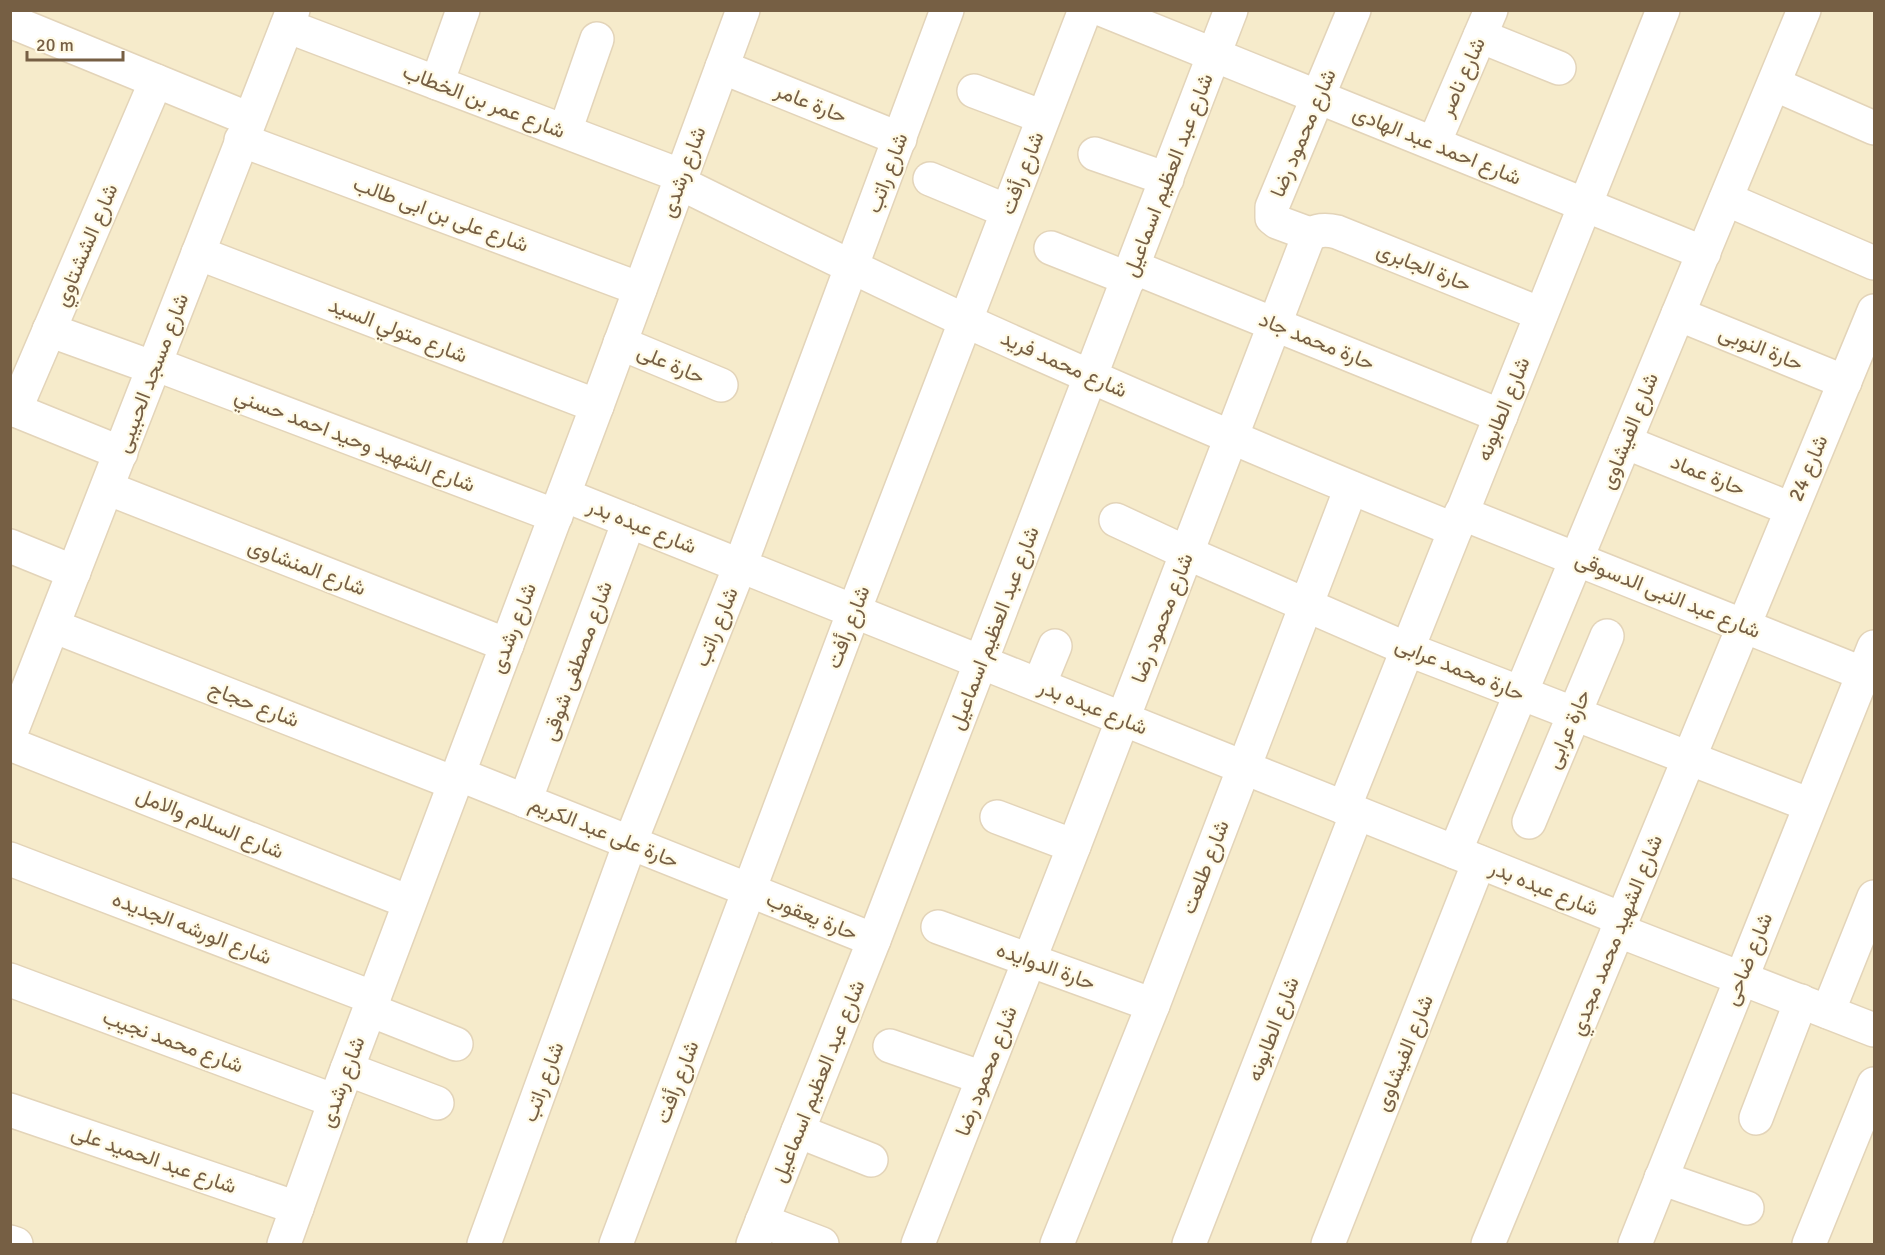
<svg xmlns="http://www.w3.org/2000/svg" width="1885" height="1255" font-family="Signika,Vazirmatn,sans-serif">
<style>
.residential{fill:#f6ebcb}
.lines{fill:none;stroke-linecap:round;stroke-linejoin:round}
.minor-casing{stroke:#e3d4b9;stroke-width:36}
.minor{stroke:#fff;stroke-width:33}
.labels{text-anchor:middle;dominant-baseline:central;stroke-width:4.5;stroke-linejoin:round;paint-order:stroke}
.street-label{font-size:21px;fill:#765f44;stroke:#fffae5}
</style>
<rect width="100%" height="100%" fill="#fef8dd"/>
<path class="residential" d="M10,11H1874V1244H11Z"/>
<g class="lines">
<defs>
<g id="minor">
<path d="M1103,10L1704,253"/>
<path d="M10,21L249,119"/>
<path d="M287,26L682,176"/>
<path d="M1480,36L1559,68"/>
<path d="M722,67L900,139"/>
<path d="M437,83L463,10"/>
<path d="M1774,84L1874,128"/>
<path d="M974,91L1043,117"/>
<path d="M565,131L597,39"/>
<path d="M241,140L640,289"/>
<path d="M1434,143L1491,10"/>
<path d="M1095,154L1167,179"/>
<path d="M930,179L1007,211"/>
<path d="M680,183C775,230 870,276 966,321C1127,394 1290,463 1455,530"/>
<path d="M1726,199L1874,263"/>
<path d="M1306,236C1317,230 1325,229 1337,232L1541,314"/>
<path d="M1051,248L1129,279"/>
<path d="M198,253L597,406"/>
<path d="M1133,267L1501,416"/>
<path d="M1678,314L1845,382"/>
<path d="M49,330L154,368"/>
<path d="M620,343L721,385"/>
<path d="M155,364L556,516"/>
<path d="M10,408L121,453"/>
<path d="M15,410L156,81"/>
<path d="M1625,442L1791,509"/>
<path d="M107,488L507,645"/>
<path d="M564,495L1622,919"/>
<path d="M1461,513L1874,678"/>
<path d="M1116,520L1187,553L1407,649L1810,805"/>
<path d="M10,546L74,572"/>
<path d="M53,626L454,783"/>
<path d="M1039,685L1055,646"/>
<path d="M10,735L293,10"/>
<path d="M10,744L409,902"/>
<path d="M458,774L874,940"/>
<path d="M525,801L629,521"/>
<path d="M1344,808L1663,10"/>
<path d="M997,817L1074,846"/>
<path d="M1529,822L1607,636"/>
<path d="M1455,852L1804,10"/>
<path d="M10,859L374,998"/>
<path d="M938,927L1153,1005"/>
<path d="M1617,930L1874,1030"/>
<path d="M10,980L335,1101"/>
<path d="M370,1010L456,1044"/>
<path d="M1828,1012L1874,897"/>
<path d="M890,1046L983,1078"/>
<path d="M347,1069L437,1103"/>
<path d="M10,1110L297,1208"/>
<path d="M1756,1118L1801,1001"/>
<path d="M798,1131L871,1160"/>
<path d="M1661,1178L1747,1208"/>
<path d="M762,1221L822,1244"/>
<path d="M10,1242L16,1244"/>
<path d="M284,1244L335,1101L597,406L743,10"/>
<path d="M484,1244L630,843L740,566L947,10"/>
<path d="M616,1244L854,611L1085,10"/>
<path d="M753,1244L874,940L1231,10"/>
<path d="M918,1244L1074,846L1307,240L1304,232L1277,222L1272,218V207L1354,10"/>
<path d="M1057,1244L1153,1005L1351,488"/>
<path d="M1189,1244L1357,813"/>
<path d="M1328,1244L1479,862"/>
<path d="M1488,1244L1874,311"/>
<path d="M1635,1244L1874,647"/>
<path d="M1809,1244L1874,1084"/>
</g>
</defs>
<use href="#minor" class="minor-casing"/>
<use href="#minor" class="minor"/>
</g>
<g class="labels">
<g class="street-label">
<text transform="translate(1462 77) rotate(-66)">شارع ناصر</text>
<text transform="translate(484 101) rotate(21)">شارع عمر بن الخطاب</text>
<text transform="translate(811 103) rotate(22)">حارة عامر</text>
<text transform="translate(1303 133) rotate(-67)">شارع محمود رضا</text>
<text transform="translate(1437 145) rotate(22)">شارع احمد عبد الهادى</text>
<text transform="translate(683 172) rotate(-70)">شارع رشدى</text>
<text transform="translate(887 173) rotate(-70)">شارع راتب</text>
<text transform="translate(1022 173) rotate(-69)">شارع رأفت</text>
<text transform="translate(1168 175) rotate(-69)">شارع عبد العظيم اسماعيل</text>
<text transform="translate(441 214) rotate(20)">شارع على بن ابى طالب</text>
<text transform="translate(86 245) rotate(-67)">شارع الششتاوي</text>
<text transform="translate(1424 267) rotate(22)">حارة الجابرى</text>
<text transform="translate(398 330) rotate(21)">شارع متولي السيد</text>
<text transform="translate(1317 341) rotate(22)">حارة محمد جاد</text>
<text transform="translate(1761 348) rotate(22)">حارة النوبى</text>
<text transform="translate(671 364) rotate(23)">حارة على</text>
<text transform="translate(1064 364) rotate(24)">شارع محمد فريد</text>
<text transform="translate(152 373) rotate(-69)">شارع مسجد الحبيبى</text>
<text transform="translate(1503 409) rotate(-68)">شارع الطابونه</text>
<text transform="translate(1629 431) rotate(-68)">شارع الفيشاوى</text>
<text transform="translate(355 440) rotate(21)">شارع الشهيد وحيد احمد حسني</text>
<text transform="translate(1808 468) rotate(-67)">شارع 24</text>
<text transform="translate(1708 475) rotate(22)">حارة عماد</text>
<text transform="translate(642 526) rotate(22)">شارع عبده بدر</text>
<text transform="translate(307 567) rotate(21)">شارع المنشاوى</text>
<text transform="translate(1668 595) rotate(22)">شارع عبد النبى الدسوقى</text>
<text transform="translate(1162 618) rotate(-69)">شارع محمود رضا</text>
<text transform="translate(716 627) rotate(-68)">شارع راتب</text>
<text transform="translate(848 627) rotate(-69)">شارع رأفت</text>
<text transform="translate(513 628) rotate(-69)">شارع رشدى</text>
<text transform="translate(994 628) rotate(-69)">شارع عبد العظيم اسماعيل</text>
<text transform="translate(577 661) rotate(-70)">شارع مصطفى شوقى</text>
<text transform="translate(1460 669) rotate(22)">حارة محمد عرابى</text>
<text transform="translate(254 704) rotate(21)">شارع حجاج</text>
<text transform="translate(1093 707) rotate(22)">شارع عبده بدر</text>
<text transform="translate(1568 729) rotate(-67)">حارة عرابى</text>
<text transform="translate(210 823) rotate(22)">شارع السلام والامل</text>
<text transform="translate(604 832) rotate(22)">حارة على عبد الكريم</text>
<text transform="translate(1205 867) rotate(-69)">شارع طلعت</text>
<text transform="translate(1544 888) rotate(22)">شارع عبده بدر</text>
<text transform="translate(812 916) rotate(22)">حارة يعقوب</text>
<text transform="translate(192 928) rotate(21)">شارع الورشه الجديده</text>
<text transform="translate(1616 935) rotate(-68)">شارع الشهيد محمد مجدي</text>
<text transform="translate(1748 959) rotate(-68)">شارع ضاحى</text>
<text transform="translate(1046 966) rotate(20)">حارة الدوايده</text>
<text transform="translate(1273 1029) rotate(-69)">شارع الطابونه</text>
<text transform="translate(173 1041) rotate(20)">شارع محمد نجيب</text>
<text transform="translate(1404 1053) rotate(-68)">شارع الفيشاوى</text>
<text transform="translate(986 1071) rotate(-69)">شارع محمود رضا</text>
<text transform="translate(818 1081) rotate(-68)">شارع عبد العظيم اسماعيل</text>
<text transform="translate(342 1082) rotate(-70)">شارع رشدى</text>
<text transform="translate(543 1082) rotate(-70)">شارع راتب</text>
<text transform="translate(677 1082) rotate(-69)">شارع رأفت</text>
<text transform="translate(154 1159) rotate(19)">شارع عبد الحميد على</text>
</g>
</g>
<rect width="1885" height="1255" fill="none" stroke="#765f44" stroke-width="24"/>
<path d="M27 51v9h96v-9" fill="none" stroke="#765f44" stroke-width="3"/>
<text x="36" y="51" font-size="18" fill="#765f44" stroke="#fffae5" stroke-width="4.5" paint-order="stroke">20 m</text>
</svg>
